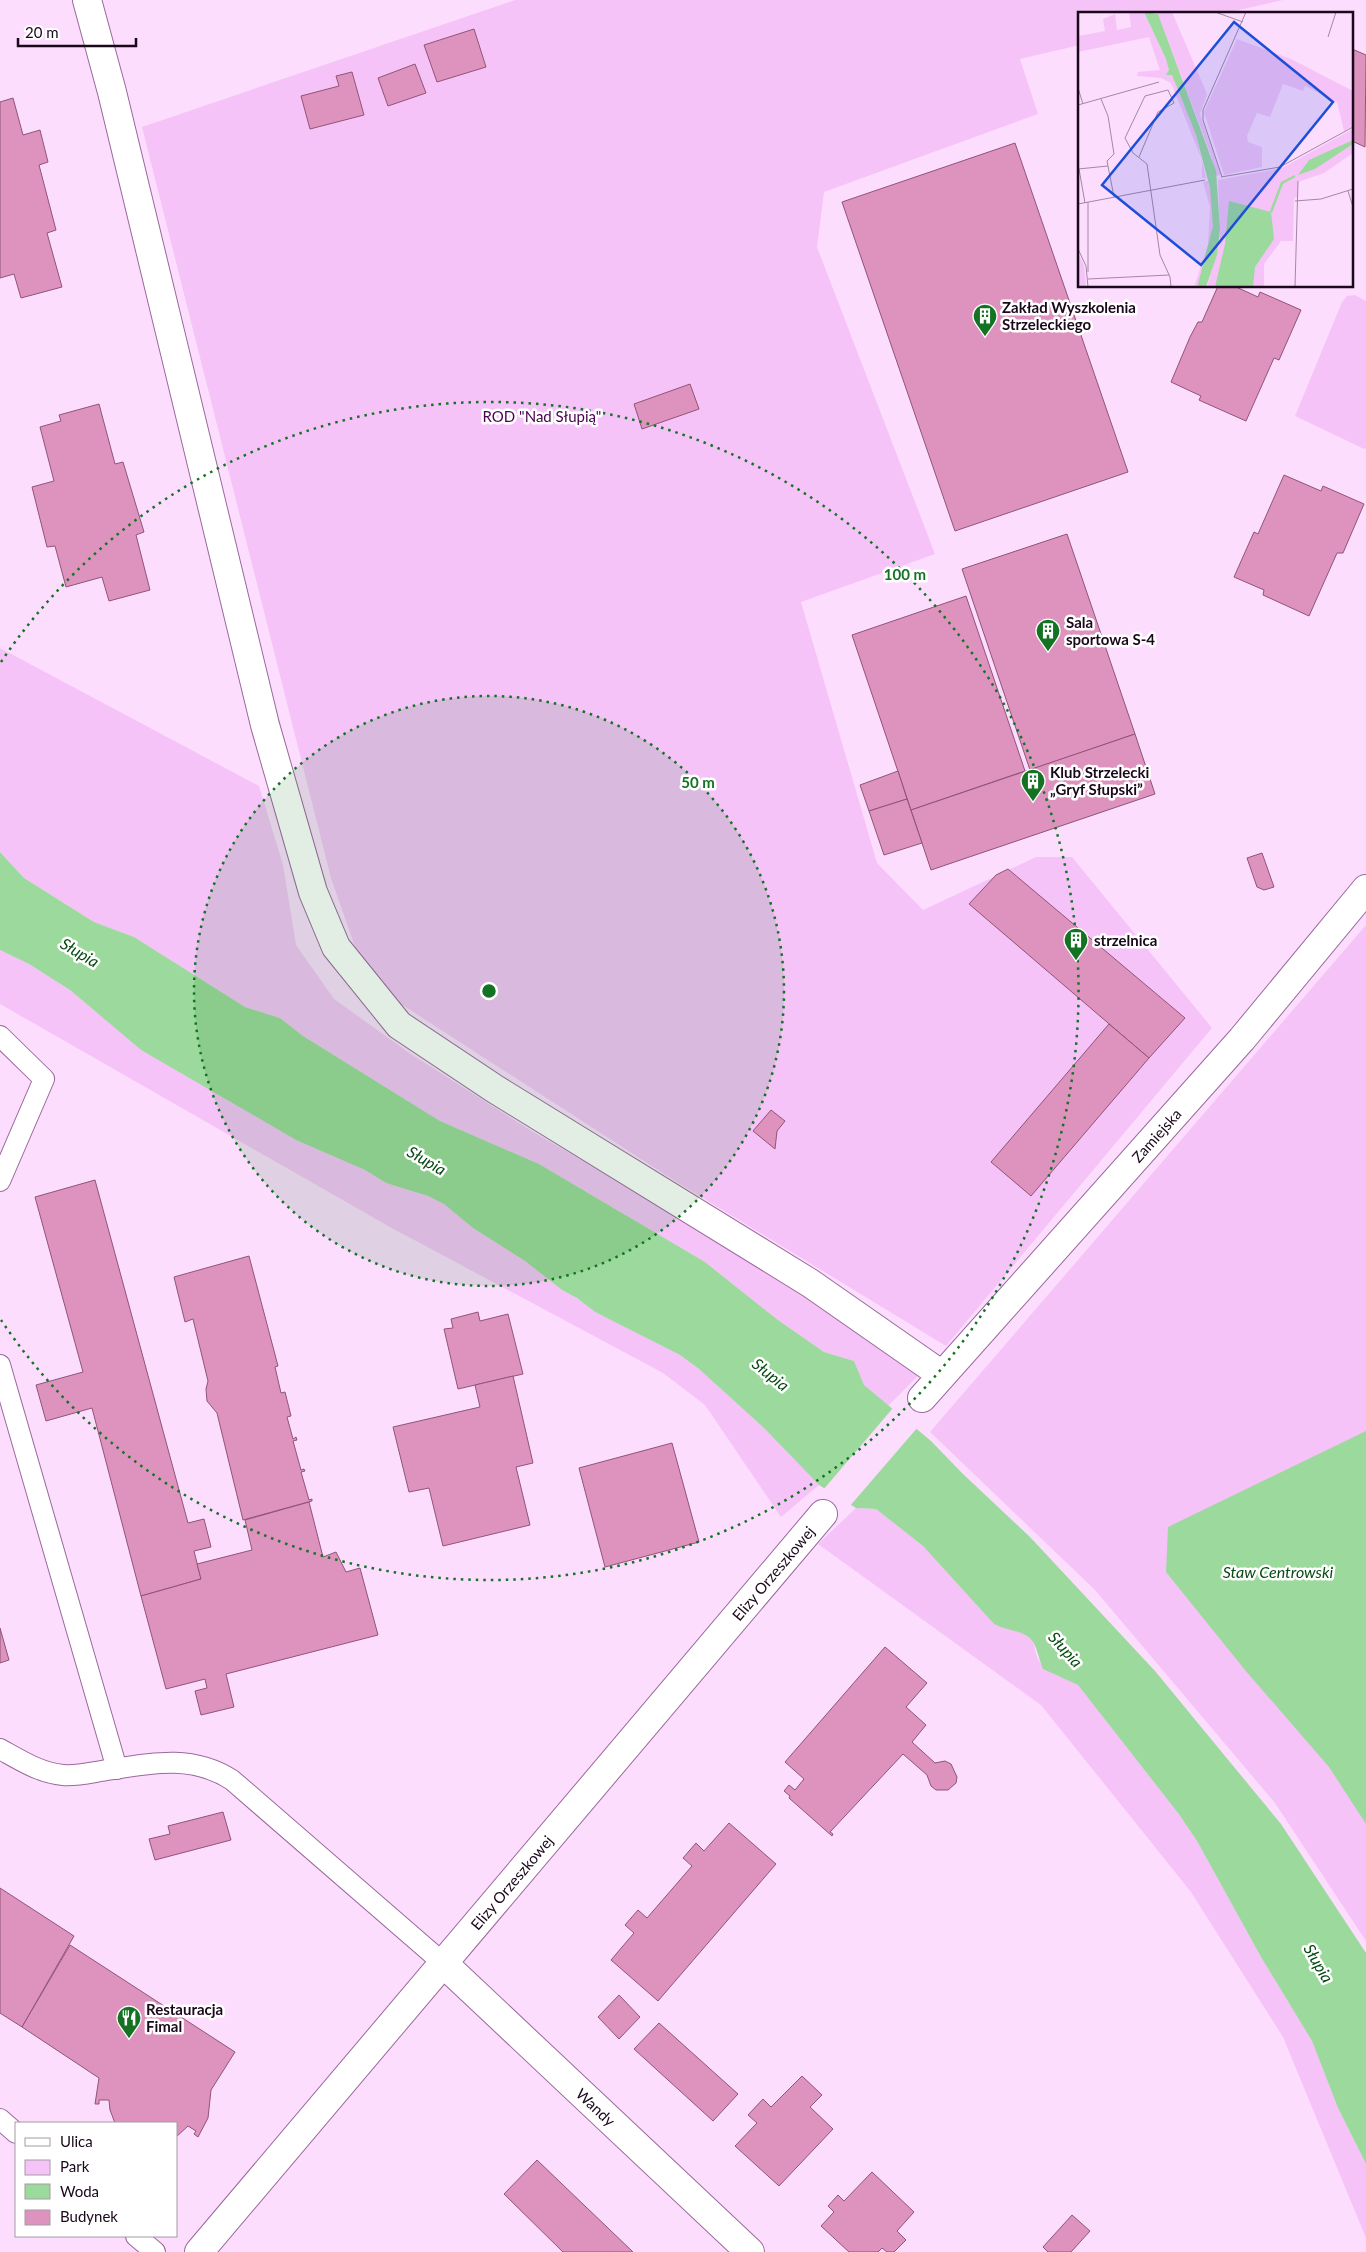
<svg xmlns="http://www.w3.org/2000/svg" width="1366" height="2252" font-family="Lato,sans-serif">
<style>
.green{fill:#f5c3f7}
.water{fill:#9cd99d}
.pier{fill:#fdddfe}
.building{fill:#dd93bd;stroke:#905477}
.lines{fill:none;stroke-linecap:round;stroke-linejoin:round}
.service-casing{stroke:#99699b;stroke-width:22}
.minor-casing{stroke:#99699b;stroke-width:30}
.service{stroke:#fff;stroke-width:20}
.minor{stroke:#fff;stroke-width:28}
.ring{fill:none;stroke:#137323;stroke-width:2.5;stroke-dasharray:2.5 5}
.labels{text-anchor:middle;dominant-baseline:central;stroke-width:5;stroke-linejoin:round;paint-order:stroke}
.poi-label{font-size:15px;font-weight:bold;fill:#1a081b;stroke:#fff;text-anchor:start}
.park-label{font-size:15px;fill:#4a024f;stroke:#fff}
.street-label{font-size:15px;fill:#1a081b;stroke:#fff}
.water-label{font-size:16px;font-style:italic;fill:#064a12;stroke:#fff}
.inset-river{fill:none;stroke:#9cd99d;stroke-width:2.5}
.inset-road{fill:none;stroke:#a288a3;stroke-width:1}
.view{fill:#1d4ed8;fill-opacity:0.15;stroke:#1d4ed8;stroke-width:2.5}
.inset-edge{fill:none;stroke:#1a081b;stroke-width:2.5}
.centre{fill:#137323;stroke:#fff;stroke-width:2.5}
.ring-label{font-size:15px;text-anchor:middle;font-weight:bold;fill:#137323;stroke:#fff;stroke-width:5;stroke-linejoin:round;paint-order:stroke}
</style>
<rect width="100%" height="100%" fill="#fdddfe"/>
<g class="green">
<path d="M515,0H1283L1221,14H1080V45L1020,59L1038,114L824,192L817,247L935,554L801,602L877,863L923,910L1036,857H1072L1212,1028L946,1346L675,1181L401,1004L357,952L331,878L142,127Z"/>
<path d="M1355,295L1366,301V448L1364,449L1295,416L1342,302L1347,296Z"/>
<path d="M0,648L259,786L283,865L296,945L334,999L409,1053L533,1132L740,1252L923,1371L888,1406L864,1385L854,1361L824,1352L778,1320L705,1262L539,1164L440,1121L303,1036L280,1018L245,1007L134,937L94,922L24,878L0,852Z"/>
<path d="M1366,925V1941L1275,1803L1095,1590L930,1432Z"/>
<path d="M0,950L29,964L70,990L141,1050L296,1140L365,1170L386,1183L428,1196L444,1204L473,1228L525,1261L562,1290L577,1298L595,1312L680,1355L699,1369L764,1428L819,1485L781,1517L705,1405L663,1373L390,1227L0,1004Z"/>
<path d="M856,1508L876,1509L923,1546L994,1624C1005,1630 1018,1629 1028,1636C1036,1642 1034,1653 1039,1661C1047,1675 1064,1677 1078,1685L1178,1813L1197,1841L1261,1957L1312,2041L1338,2108L1366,2164V2238L1283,2037L1191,1892L1041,1705L818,1544Z"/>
</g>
<g class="water">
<path d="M0,852L24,878L94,922L134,937L245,1007L280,1018L303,1036L440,1121L539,1164L705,1262L778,1320L824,1352L854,1361L864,1385L931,1441L963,1474L1030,1537L1155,1671L1281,1824L1366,1953V2164L1338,2108L1312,2041L1261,1957L1197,1841L1178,1813L1078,1685L1043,1669C1039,1660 1038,1650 1033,1642C1026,1630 1006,1631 994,1624L923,1546L876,1509L856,1508L819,1485L764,1428L699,1369L680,1355L595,1312L577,1298L562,1290L525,1261L473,1228L444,1204L428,1196L386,1183L365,1170L296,1140L141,1050L70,990L29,964L0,950Z"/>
<path d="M1366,1431V1824L1329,1767L1245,1670L1166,1572L1168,1527Z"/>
</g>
<path class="pier" d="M893,1408L918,1427L849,1507L823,1490Z"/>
<g class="building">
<path d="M474,29L486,67L437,82L424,45Z"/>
<path d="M1352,49L1366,55L1365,147L1352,141Z"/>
<path d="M415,64L426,93L388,106L378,78Z"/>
<path d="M352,72L364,115L310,129L301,96L339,86L336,76Z"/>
<path d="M13,98L23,135L40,130L48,162L39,165L56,230L47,233L62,287L21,298L14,274L0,278V102Z"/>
<path d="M1015,143L1128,472L955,531L842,202Z"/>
<path d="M1218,286H1234L1258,297L1260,292L1301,310L1279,360L1274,358L1246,421L1201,401L1199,400L1201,396L1171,382L1190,337L1198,322H1202Z"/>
<path d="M690,384L699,409L642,429L634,404Z"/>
<path d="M99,404L115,464L123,462L144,532L136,535L150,590L109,601L102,577L66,587L55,546L47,547L32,487L54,481L40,427L61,421L59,415Z"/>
<path d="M1284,475L1321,491L1323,486L1364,504L1343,553H1337L1309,616L1263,595L1264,590L1234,577L1254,532L1258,534Z"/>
<path d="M1067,534L1135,734L1030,770L962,569Z"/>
<path d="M966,596L1025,771L911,810L852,635Z"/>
<path d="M1135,734L1155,794L931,870L911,810Z"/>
<path d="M898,771L907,799L869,811L860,785Z"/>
<path d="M907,799L922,843L884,855L869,811Z"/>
<path d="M1262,853L1274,887L1264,890L1257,887L1247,858Z"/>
<path d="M1008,869L1185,1018L1149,1058L969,904L996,875Z"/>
<path d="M1109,1024L1149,1058L1031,1196L991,1162Z"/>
<path d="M771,1110L785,1121L777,1131L775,1149L753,1131Z"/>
<path d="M95,1180L188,1523L204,1519L211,1547L194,1551L201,1579L141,1596L92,1408L46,1421L36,1385L83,1372L35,1197Z"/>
<path d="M249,1256L278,1366L275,1367L281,1393L285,1392L291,1416L287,1417L293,1439L296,1437L297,1440L293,1441L301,1470L304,1469L305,1471L301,1472L309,1500L312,1499V1501L243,1520L217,1413L207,1401L206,1389L208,1381L193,1319L185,1322L174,1277Z"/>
<path d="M478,1312L480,1321L508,1314L523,1374L458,1389L444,1329L453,1328L451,1319Z"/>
<path d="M513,1376L533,1463L516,1467L530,1525L443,1546L429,1488L409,1492L393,1427L480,1407L475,1385Z"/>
<path d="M672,1443L699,1542L605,1567L579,1468Z"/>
<path d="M309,1502L323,1557L336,1552L346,1572L360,1568L378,1635L226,1674L234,1707L201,1715L195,1691L207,1688L205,1679L166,1689L141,1596L201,1579L197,1564L252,1550L245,1520Z"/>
<path d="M0,1628L9,1660L0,1663Z"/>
<path d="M885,1647L927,1683L906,1707L926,1725L912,1742L935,1763L945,1761L951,1764L957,1777L956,1783L948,1790H936L931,1786L927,1775L903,1754L830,1832L833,1834L832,1836L789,1798L790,1796L784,1791L789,1785L795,1790L804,1779L785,1762Z"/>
<path d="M223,1812L231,1840L155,1860L149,1839L170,1834L168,1826Z"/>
<path d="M729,1823L776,1864L658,2001L611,1960L634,1933L625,1925L638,1910L647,1918L692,1866L683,1858L696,1843L704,1851Z"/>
<path d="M0,1888L74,1936L22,2027L0,2013Z"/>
<path d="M70,1945L235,2052L211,2090L208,2118L198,2137L194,2134L196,2131L188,2126L176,2137V2123H115L110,2110L109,2100H99V2104H95L99,2078L22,2027Z"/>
<path d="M619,1995L640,2017L619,2039L598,2017Z"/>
<path d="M659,2023L738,2094L713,2121L634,2049Z"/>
<path d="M802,2076L822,2095L810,2107L833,2129L779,2186L735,2146L757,2123L748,2115L763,2099L771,2107Z"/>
<path d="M537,2160L633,2252H563L504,2194Z"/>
<path d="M872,2172L914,2212L897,2231L906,2240L894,2252H887L882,2248L878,2252H849L821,2226L834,2212L828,2206L838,2195L844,2201Z"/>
<path d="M1072,2215L1090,2231L1071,2252H1048L1043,2247Z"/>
</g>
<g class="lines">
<defs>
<g id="service">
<path d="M0,1036L44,1079L0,1181"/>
<path d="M0,1365L117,1769"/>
<path d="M0,1749C20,1760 40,1773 63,1775C76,1776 89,1773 101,1771C147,1764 190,1753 232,1780L443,1963"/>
<path d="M0,2119L16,2133"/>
<path d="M136,2236L155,2252"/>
</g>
<g id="minor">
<path d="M87,0L112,92L265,725L313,892L336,947L399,1025L495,1089L810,1283L942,1375"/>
<path id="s1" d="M922,1398L1242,1039L1366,889"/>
<path id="s2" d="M443,1963L750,2252"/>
<path id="s3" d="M199,2252L823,1514"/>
</g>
</defs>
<use href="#service" class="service-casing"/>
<use href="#minor" class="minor-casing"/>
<use href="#service" class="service"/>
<use href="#minor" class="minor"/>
</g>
<circle cx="489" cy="991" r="295" fill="#137323" fill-opacity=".12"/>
<g class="ring">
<circle cx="489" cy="991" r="295"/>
<path d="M1 662A589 589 0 1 1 1 1320"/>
</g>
<defs>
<symbol id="building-pin" viewBox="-11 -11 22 30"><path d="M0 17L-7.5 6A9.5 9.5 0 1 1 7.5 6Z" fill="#137323" stroke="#fff"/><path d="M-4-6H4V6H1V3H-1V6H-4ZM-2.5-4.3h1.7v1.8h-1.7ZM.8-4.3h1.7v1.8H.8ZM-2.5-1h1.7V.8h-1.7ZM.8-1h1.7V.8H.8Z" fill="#fff"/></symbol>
<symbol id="restaurant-pin" viewBox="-11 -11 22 30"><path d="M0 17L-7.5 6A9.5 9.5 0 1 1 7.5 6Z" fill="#137323" stroke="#fff"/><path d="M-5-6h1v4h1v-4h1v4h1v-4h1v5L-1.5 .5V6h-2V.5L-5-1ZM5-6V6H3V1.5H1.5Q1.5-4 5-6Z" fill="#fff"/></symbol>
</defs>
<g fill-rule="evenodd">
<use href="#building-pin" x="971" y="302" width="28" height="38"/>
<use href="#building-pin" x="1034" y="617" width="28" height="38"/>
<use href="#building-pin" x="1019" y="767" width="28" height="38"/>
<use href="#building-pin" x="1062" y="926" width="28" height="38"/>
<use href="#restaurant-pin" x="115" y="2004" width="28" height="38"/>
</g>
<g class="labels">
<g class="poi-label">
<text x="1002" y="307">Zakład Wyszkolenia<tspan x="1002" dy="17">Strzeleckiego</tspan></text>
<text x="1066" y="622">Sala<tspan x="1066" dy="17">sportowa S-4</tspan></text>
<text x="1050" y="772">Klub Strzelecki<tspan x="1050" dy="17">„Gryf Słupski”</tspan></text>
<text x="1094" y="940">strzelnica</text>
<text x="146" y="2009">Restauracja<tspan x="146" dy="17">Fimal</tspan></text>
</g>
<g class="park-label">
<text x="542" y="416">ROD "Nad Słupią"</text>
</g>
<g class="street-label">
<text stroke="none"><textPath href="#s1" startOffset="352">Zamiejska</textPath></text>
<text stroke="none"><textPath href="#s3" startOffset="889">Elizy Orzeszkowej</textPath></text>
<text stroke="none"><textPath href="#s3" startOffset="484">Elizy Orzeszkowej</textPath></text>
<text stroke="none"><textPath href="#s2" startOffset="210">Wandy</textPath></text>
</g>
<g class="water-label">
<text transform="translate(80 952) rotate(31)">Słupia</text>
<text transform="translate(427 1160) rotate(30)">Słupia</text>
<text transform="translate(771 1374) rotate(39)">Słupia</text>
<text x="1278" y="1571">Staw Centrowski</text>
<text transform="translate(1066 1649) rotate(48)">Słupia</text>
<text transform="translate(1319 1963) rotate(60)">Słupia</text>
</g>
</g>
<g transform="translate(1078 12)">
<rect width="275" height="275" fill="#fdddfe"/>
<path d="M51,0H66L88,47L118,123L128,166H124V148L93,71L83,66L59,64L60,60L82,58L71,25L0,40V24L27,19L25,7L37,2L39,18L53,15ZM79,0H94L129,82L122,102L143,163L138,164L133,143ZM159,27L213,47L275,79V114L266,119L259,90L227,74L225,79L205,72L192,105L179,101L169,124L170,130L184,135V155L146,163L126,100ZM275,117V141L246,161L220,170V185L216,186L215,229H203L186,252V275H129L142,229L140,168L204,156ZM130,169L135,189V214L122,274L116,275L130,233L132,195L125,170ZM0,241L6,253L8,275H0Z" fill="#f5c3f7"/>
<path d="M66,0L80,2L138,159L142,217L139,243L128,275H121L120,272L135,214L132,176L118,123L94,63H88L91,58L88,47ZM275,128V132L237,157L220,163L231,148ZM151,189L193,200L196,227L177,255L175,275H137L147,232Z" fill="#9cd99d"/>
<path class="inset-river" d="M193,200L204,171L217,164"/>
<path class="inset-road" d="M137,0L165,10M250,25L258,0M0,76L5,92M23,87L30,104L36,142L29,149L36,185M0,93L81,70M61,145L80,100L96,91L90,78L67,84L47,126L55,141L69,152L82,243L92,265L93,275M0,157L30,154M1,157L7,191M143,165L202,155L275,115M144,165L125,108V98L168,0M270,179L275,195M217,189L243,187L275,177M10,190V260M0,192L127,168M0,237L8,254L10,275M10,267L91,263M217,275L220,169"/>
<path class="view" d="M156,10L255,90L123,253L24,173Z"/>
<rect width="275" height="275" class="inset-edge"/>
</g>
<circle cx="489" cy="991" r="8" class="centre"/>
<g class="ring-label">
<text x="905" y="580">100 m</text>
<text x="698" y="788">50 m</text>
</g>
<rect x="15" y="2122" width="162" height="115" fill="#ffffff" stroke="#a39ca4"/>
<rect x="25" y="2138" width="25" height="8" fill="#ffffff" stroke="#a39ca4"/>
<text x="60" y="2147" font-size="15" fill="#1a081b">Ulica</text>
<rect x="25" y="2160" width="25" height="15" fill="#f5c3f7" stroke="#a39ca4"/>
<text x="60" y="2172" font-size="15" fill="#1a081b">Park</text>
<rect x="25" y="2184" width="25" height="15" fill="#9cd99d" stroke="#a39ca4"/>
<text x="60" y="2197" font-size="15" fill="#1a081b">Woda</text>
<rect x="25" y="2210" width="25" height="15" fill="#dd93bd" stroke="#a39ca4"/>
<text x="60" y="2222" font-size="15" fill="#1a081b">Budynek</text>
<path d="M18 38v8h118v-8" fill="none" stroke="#1a081b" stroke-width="2.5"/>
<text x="25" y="38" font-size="15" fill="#1a081b" stroke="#ffffff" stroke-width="4" paint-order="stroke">20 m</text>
</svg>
